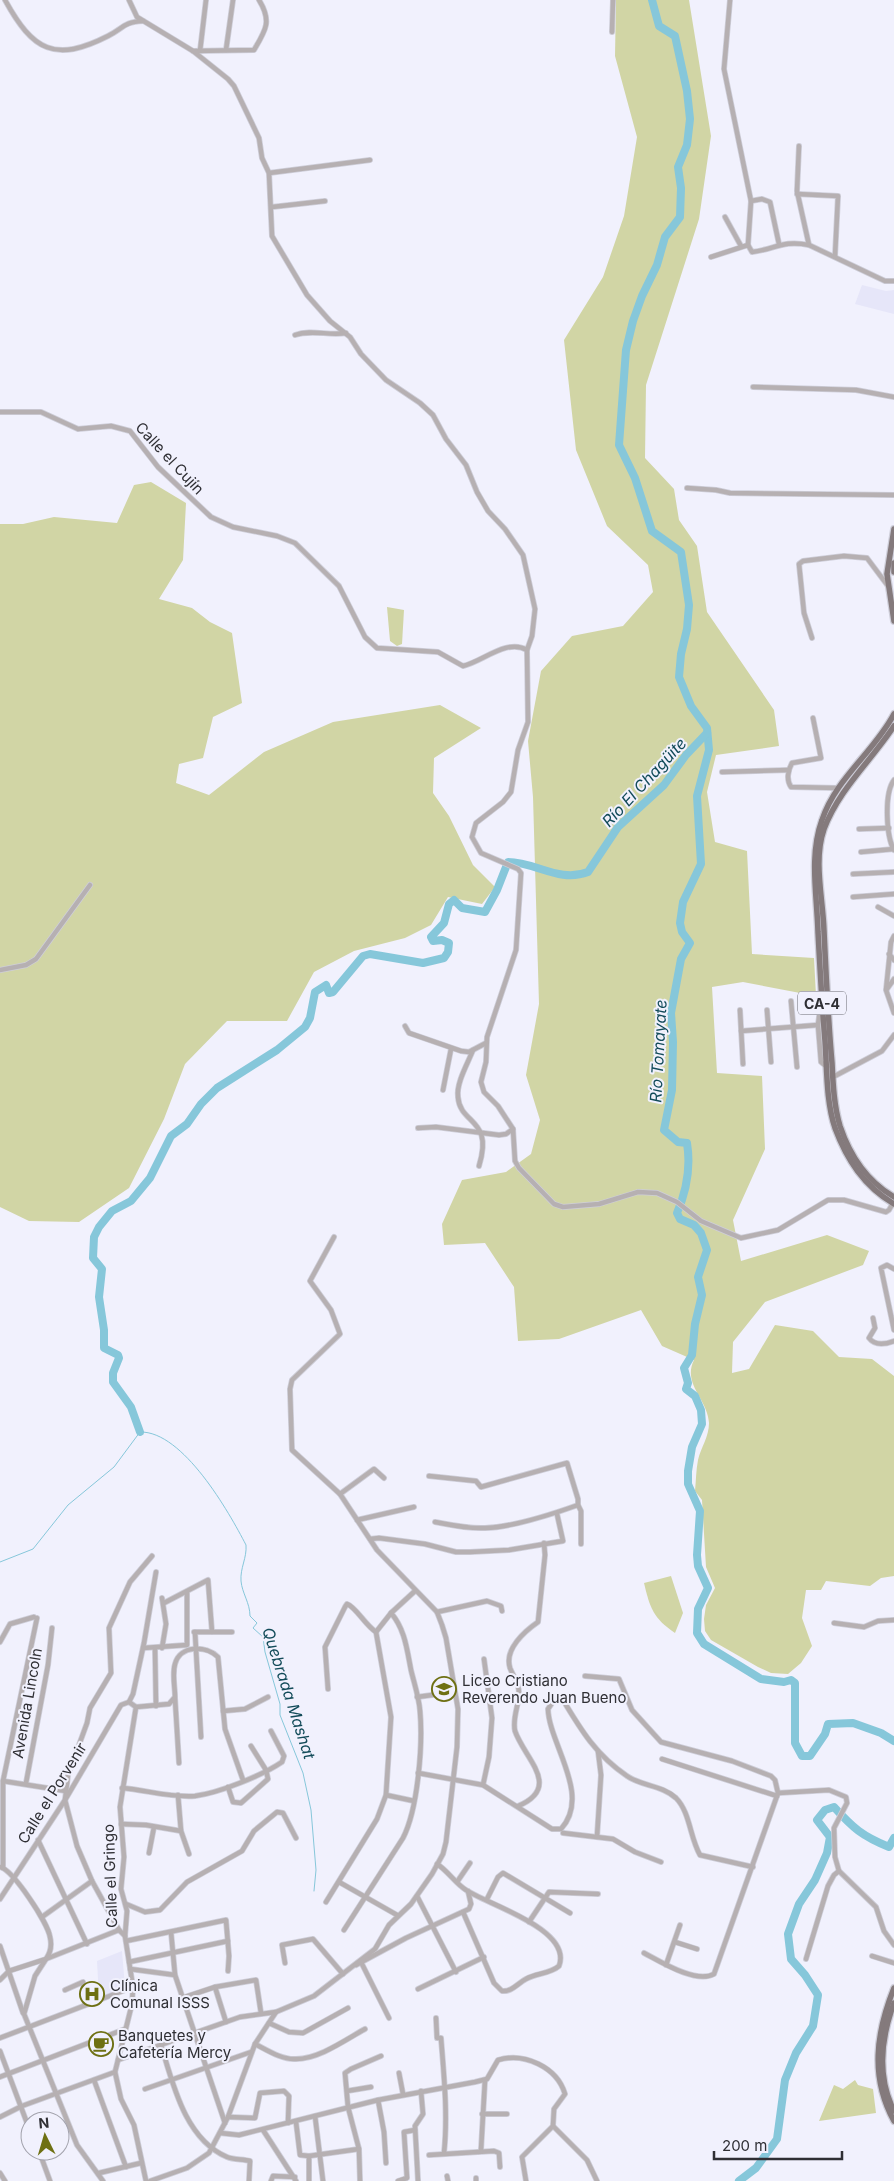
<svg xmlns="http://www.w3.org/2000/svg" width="894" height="2181" font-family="Inter,sans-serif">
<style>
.built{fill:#e6e6f9}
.green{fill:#d1d5a5}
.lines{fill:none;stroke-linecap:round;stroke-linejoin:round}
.stream{stroke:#86c7da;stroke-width:1}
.river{stroke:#86c7da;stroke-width:8}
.minor-casing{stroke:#ceced9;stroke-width:6}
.major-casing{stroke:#ceced9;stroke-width:8}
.minor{stroke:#b6b0b2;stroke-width:4.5}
.major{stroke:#847a7c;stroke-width:5.5}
.labels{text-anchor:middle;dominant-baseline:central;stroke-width:4;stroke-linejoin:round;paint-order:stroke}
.shield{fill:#f1f1fd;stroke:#696970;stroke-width:1}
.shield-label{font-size:14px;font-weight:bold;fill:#2f2f34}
.street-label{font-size:15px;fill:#2f2f34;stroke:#f1f1fd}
.poi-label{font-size:15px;fill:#2f2f34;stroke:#f1f1fd;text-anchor:start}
.water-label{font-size:16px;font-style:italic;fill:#124b59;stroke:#f1f1fd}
</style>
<rect width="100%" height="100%" fill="#f1f1fd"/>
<g class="built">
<path d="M862,285L886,291L894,290V314L855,304Z"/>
<path d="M122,1951L125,1987L99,1998L97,1961Z"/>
</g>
<g class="green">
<path d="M616,0H689L711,136L699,219L646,385L645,458L674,489L679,520L697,546L707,612L774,710L779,746L716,755L707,792L715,842L747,851L752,954L814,958L816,996L743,982L712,987L717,1073L762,1076L765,1149L733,1220L741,1261L827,1235L869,1251L863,1265L765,1302L733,1342L732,1373L749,1369L775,1325L813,1331L839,1357L872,1359L894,1376V1576L881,1578L870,1586L826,1581L821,1590H806L802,1618L812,1646L801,1663L788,1674L771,1673L758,1667L711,1640L705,1631L704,1619L706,1605L715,1588L706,1567L702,1500L695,1491C696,1481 696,1470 698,1460C701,1447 709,1437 709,1423C708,1399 682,1384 694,1360L662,1346L641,1310L559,1339L518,1341L514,1287L485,1243L444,1245L442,1224L462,1180L506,1172L531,1154L540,1120L526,1075L539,1004L533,797L528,741L541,671L572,636L623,626L653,592L648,565L607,526L576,450L564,340L603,277L624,216L637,137L615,56Z"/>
<path d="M151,482L186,503L183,560L159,599L192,608L210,622L232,633L242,703L213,717L203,758L179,764L176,783L209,795L264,752L333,722L440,705L481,728L434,758L433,793L449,816L473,865L495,887L482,904L448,897L431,925L405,938L354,951L314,972L287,1021H227L185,1064L164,1119L129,1188L79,1222L29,1221L0,1207V524H23L54,517L117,523L134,485Z"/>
<path d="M387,607L404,610L402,644L397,646L390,641Z"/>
<path d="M671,1576L683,1613L675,1633C653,1618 650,1608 644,1583Z"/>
<path d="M855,2080L858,2085L873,2089L876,2113L819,2121L834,2085L843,2089Z"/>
</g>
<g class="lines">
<path class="stream" d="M0,1562L33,1549L68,1505L114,1467L140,1432C183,1431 229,1512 246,1545C247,1558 240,1568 241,1581C242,1593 250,1603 250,1616L257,1623L253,1628L263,1637L265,1652L280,1704V1715L303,1773L311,1810L316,1870L314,1891"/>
<g class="river">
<path d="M652,0L659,26L675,36L687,91L690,119L687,145L678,167L681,188L680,217L665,237L657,265L642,296L633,321L626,350L619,445L635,478L652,531L681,552L689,605L687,629L681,654L679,677L691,706L707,728L709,750L697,796L701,864L683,902L680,923L682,932L690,943L681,959L671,1013L673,1042L672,1090L664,1130L678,1142L687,1143C691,1168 687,1190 677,1213L680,1219L694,1225L701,1233L707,1250L698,1277L702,1295L695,1324L692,1355L684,1368L688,1383L686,1389L695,1396L701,1410L702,1424L692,1447L688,1471V1484L700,1511L697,1555L698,1566L708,1588L698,1609L697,1633L704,1644L761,1679L784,1682L791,1680L795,1683V1743L802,1756H810L825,1734L828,1724L853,1723L881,1733L894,1741"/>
<path d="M140,1432L131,1407L113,1382V1373L119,1358L118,1355L104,1348V1330L99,1297L102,1269L93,1258L94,1237L99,1227L112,1211L131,1201L150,1178L171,1136L187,1124L201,1104L217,1088L277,1050L305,1027L310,1018L315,992L326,985L329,993L333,992L363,956L370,954L423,963L444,958L448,952L449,943L442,940L433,941L431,937L444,923L449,904L454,900L462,908L485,912L497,890L508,862C536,862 559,883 588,872L618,827L664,785L686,755L707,733"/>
<path d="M739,2181L756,2168L777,2139L785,2080L796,2053L813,2026L818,1995L805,1975L791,1959L788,1934L799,1904L815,1880L827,1853L830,1837L817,1820L825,1810L834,1807C853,1828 862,1836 889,1847L894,1838"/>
</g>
<defs>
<g id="minor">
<path d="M5,0C33,51 55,63 108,36C124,28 123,22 143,21"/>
<path d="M129,0L137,17L193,51L228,79L234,86L259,138L262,158L269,173L272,236L307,295L330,321L350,337L361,354L386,380L420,403L433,415L446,439L466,465L477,492L488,511L505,529L523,555L535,609L532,636L527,650L528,722L518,750L511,792L503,802L476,823L472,837L481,853L518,869L521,873L516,950L487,1037L486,1062L481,1082L484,1092L498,1106L513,1129L515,1161L519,1168L554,1204L563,1207L599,1204L638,1192L657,1193L677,1202L701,1221L741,1238L778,1230L828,1200H844L886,1212L889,1210L893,1203"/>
<path d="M730,0L724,69L751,201L748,245"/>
<path d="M612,32L613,0"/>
<path d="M226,50L233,0"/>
<path d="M193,51L254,50C266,30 272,21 259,0"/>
<path d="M200,51L206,0"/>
<path d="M799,146L797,191L809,245"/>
<path d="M269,173L370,160"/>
<path d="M797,194L838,196L835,256"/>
<path d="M751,201L762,199L770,202L779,244"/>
<path d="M272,207L325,201"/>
<path d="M725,217L741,246"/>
<path d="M748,245L752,252C776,249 782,240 809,245L885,281H894"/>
<path d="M711,257L748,245"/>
<path d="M295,335C311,329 329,336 346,333"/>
<path d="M753,387L856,390L894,397"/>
<path d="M0,412H41L78,429L111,426L130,431L158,467L211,517L233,527L277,536L295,543L339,586L365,637L377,648L438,652L463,666C482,662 507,638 527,650"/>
<path d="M687,488L716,490L730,493L894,495"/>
<path d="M812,638L804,613L799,564L803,561L844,556L867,558L888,586"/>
<path d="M813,718L821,758L792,763C788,770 786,780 791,787L838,788"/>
<path d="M722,772L789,770"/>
<path d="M894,780C884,793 886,836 894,850"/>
<path d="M859,829L889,828"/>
<path d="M861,852L894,849"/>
<path d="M853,874L894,872"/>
<path d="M853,897L894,894"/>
<path d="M878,907L894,916"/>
<path d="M894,936L891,942L886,990L894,1013"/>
<path d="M889,954L894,960"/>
<path d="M0,970L26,965L36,959L90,885"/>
<path d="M887,989L894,979"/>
<path d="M791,1001L797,1067"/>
<path d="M821,1002L818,1025L821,1062L827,1067"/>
<path d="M740,1010L743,1064"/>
<path d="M767,1010L771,1062"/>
<path d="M405,1026L409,1033L461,1051L469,1052L486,1043"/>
<path d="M741,1031L818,1025"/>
<path d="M473,1050C468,1063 456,1083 458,1097C460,1125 494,1118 479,1166"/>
<path d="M833,1077L882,1051L894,1035"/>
<path d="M443,1090L451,1049"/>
<path d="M418,1128L436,1127L499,1135L506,1134L513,1129"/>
<path d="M894,1269L887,1265L881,1268L894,1330"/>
<path d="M873,1318L875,1328L869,1338C875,1346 886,1344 894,1341"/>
<path d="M429,1476L476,1481L481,1487L567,1463L578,1499V1505L581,1511V1544"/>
<path d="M340,1494L374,1469L384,1478"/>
<path d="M357,1520L414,1507"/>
<path d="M435,1522C451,1525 468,1529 485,1528C514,1527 550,1515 578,1505"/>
<path d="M370,1539L379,1538L425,1544L456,1552H470L509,1550L563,1541L557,1514"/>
<path d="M164,1603L208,1580L212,1632"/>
<path d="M437,1612L487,1601L501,1606L502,1611"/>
<path d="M391,1613L415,1591"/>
<path d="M834,1623L864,1627L878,1621L894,1620"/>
<path d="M194,1632H232"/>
<path d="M195,1632L201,1737"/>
<path d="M0,1642L10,1624L34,1617"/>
<path d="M143,1648L187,1645V1592"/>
<path d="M162,1648L166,1624L162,1598"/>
<path d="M155,1649L156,1706"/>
<path d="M585,1676L619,1679L632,1710L661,1742L732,1761L771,1776L775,1780L778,1793L714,1974C696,1984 661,1962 644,1953"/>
<path d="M328,1689L325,1647L345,1607L347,1604C356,1607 365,1625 376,1632L391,1613C405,1629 407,1650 411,1670C414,1683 419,1697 420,1711C423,1744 418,1809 403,1838L344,1930"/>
<path d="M417,1697L455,1692"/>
<path d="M175,1698L179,1763"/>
<path d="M129,1702L133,1694L144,1643L156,1572"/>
<path d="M136,1707L169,1704L175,1697C175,1687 172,1674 175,1664C180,1645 206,1645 218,1657L225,1729L243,1780"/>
<path d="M223,1711L245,1709L268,1697"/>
<path d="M662,1759L777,1796"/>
<path d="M418,1773L483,1785L552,1829H561C592,1795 549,1744 548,1709L554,1700H563C581,1730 596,1755 627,1776C641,1786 662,1785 676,1798C690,1812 690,1838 700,1855L753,1867"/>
<path d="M3,1781L66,1791"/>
<path d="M26,1783L48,1665L52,1628"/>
<path d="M483,1785L489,1757L492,1718L484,1659"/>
<path d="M228,1787L233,1802L241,1803L268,1779L266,1770L251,1746"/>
<path d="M122,1788C146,1790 171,1798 195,1796C219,1793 263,1775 282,1762L284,1756L271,1731"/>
<path d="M778,1793L829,1790L846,1797L847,1803L834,1828L835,1857L839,1871L876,1907L884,1931L894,1945"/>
<path d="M178,1795L181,1831L189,1854"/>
<path d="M386,1795L414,1801"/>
<path d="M518,1806C563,1787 524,1758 515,1731C512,1718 519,1705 519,1693C519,1683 513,1676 510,1668C504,1649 525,1631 538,1622L545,1555L544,1543"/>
<path d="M121,1824L146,1825L181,1831"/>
<path d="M563,1833L613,1839L635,1852L661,1862"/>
<path d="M597,1837L601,1775L598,1751"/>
<path d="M38,1840L87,1944"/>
<path d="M149,1853L154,1827"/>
<path d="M437,1864C448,1871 455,1883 466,1890C486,1904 573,1929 559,1966C550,1974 536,1973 526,1979C518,1983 512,1992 502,1991L494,1983L463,1912"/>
<path d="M0,1867C13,1870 48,1923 50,1937C52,1945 51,1952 46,1959L9,1971L0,1980"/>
<path d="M3,1868V1781L37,1618"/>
<path d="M339,1882L397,1915"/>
<path d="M457,1882L470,1863"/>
<path d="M417,1896L456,1972"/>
<path d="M0,1899L65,1800L121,1705L129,1702L136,1707L120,1807L124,1857L121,1889L127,1911L125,1936L133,1987L132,2004L115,2072L121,2099L134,2125L146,2181"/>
<path d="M487,1899L498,1877L503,1873L570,1913"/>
<path d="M326,1902L377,1819L386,1795L391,1717L376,1632"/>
<path d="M126,1904L145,1912L160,1910L187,1882L242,1851L254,1831L277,1812L283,1813L296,1838"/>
<path d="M42,1917L92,1881"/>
<path d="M529,1922L549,1892L598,1894"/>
<path d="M171,1932L175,1975L225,2123"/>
<path d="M125,1936L119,1930L92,1881L77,1846L65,1800L68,1775L87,1723L90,1708L111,1673L109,1628L130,1582L152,1556"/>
<path d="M126,1941L226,1920L229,1956L228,1971"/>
<path d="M675,1942L697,1949"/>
<path d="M0,1946L23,2013"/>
<path d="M872,1956L894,1963"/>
<path d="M806,1959L828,1886L834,1875L839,1871"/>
<path d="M129,1962L228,1941"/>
<path d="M285,1963L282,1945L313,1939L343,1974"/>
<path d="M362,1964L389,2018"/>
<path d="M356,1965L406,1938L469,1909L471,1904L468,1891"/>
<path d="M666,1965L680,1925"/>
<path d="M130,1969L175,1975"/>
<path d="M215,1987L226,2022"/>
<path d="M418,1989L484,1957"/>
<path d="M65,1990L83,1982L85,2005"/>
<path d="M182,1998L215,1987L256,1980L261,2013"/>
<path d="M436,2018L437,2038H441C444,2076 448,2115 444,2153"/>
<path d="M269,2023L289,2032L303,2033L348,2008"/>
<path d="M0,2038L133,1987"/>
<path d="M255,2044C267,2050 282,2060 296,2059C319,2059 345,2040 365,2029"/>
<path d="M161,2045C173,2084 185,2139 227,2157C234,2160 243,2159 250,2161L249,2181"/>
<path d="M0,2051L30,2131"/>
<path d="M118,2060L240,2017L276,2012"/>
<path d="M399,2073L403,2094"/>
<path d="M0,2077L125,2029"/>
<path d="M94,2080L126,2167"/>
<path d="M145,2089L251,2052"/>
<path d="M347,2091L371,2087"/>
<path d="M378,2100L384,2132L386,2163"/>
<path d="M482,2114H507"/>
<path d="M315,2116L323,2181"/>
<path d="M0,2117L22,2106L115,2072"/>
<path d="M228,2117L255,2118L260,2093L284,2091L289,2096L288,2123"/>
<path d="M296,2122L300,2155L309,2156L359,2149"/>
<path d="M263,2130L296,2181"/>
<path d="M220,2133L239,2135L378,2100L475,2082L487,2079L498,2060C524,2052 557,2067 565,2094L554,2109L553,2126L587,2160L597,2181"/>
<path d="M481,2150L485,2080"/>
<path d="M39,2151L50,2181"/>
<path d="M429,2155L494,2151L499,2153L500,2167"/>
<path d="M0,2173L5,2181"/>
<path d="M99,2173L141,2163"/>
<path d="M447,2176L448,2181"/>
<path d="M103,2181L77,2145L24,2014L35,1976L46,1959L119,1930"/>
<path d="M150,2181L187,2168L209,2153L228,2117L255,2044L276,2012L314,1996L375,1949L389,1925L411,1904L432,1874L443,1854L446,1842L457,1747L458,1709L446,1638L442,1625L437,1612L377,1550L340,1494L292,1450L290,1389L292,1380L340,1334L331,1310L310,1281L334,1237"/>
<path d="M271,2181L273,2176L295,2177"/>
<path d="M309,2181V2156"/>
<path d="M360,2181L359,2149L348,2107L345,2073L351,2069L381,2056"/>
<path d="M398,2181L407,2178L404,2132L415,2130"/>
<path d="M418,2181L415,2126L423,2114L421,2091"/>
<path d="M476,2181V2178"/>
<path d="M526,2181L522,2157L553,2126"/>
</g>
<g id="major">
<path d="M894,529L887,574L894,621"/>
<path d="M894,563V572"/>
<path d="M894,714C874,752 836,778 822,820C809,856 817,895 818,932C820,969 822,1005 825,1041C827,1069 826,1101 835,1128C847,1160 864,1186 894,1204"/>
<path d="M894,726C871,761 839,789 824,829C813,861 823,898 824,931C826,975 828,1019 832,1063C833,1084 834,1106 840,1126C850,1156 867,1181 894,1197"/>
<path d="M894,1988C876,2033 870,2077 894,2121"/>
<path d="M894,2003C881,2038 877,2077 894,2111"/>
</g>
</defs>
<use href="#minor" class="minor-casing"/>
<use href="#major" class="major-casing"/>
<use href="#minor" class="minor"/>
<use href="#major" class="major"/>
</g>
<defs>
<symbol id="school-ring" viewBox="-11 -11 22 22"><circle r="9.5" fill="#f1f1fd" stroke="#6e7013" stroke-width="1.5"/><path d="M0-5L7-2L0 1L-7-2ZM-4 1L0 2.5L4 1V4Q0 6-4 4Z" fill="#6e7013"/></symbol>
<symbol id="hospital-ring" viewBox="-11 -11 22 22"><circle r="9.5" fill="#f1f1fd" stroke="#6e7013" stroke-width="1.5"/><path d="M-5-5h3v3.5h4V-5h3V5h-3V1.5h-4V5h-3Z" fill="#6e7013"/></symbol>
<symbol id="cafe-ring" viewBox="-11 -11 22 22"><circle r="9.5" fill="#f1f1fd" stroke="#6e7013" stroke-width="1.5"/><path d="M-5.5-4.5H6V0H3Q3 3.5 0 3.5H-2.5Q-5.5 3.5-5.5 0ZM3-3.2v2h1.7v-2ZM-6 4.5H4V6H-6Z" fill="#6e7013"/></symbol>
</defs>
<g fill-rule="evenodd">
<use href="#school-ring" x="430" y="1675" width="28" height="28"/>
<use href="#hospital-ring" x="78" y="1980" width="28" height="28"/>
<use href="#cafe-ring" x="87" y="2030" width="28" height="28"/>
</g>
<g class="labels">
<rect class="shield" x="798" y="991.5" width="48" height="23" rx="4"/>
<g class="shield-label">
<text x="822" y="1003">CA-4</text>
</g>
<g class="street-label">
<text transform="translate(170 458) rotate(47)">Calle el Cujín</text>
<text transform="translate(27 1703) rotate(-80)">Avenida Lincoln</text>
<text transform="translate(52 1793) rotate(-58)">Calle el Porvenir</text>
<text transform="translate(110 1876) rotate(-92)">Calle el Gringo</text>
</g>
<g class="poi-label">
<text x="462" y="1680">Liceo Cristiano<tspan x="462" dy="17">Reverendo Juan Bueno</tspan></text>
<text x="110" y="1985">Clínica<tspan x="110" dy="17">Comunal ISSS</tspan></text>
<text x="118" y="2035">Banquetes y<tspan x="118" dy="17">Cafetería Mercy</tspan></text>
</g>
<g class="water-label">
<text transform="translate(644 782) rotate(-47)">Río El Chagüite</text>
<text transform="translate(658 1051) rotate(-87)">Río Tomayate</text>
<text transform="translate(289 1693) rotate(72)">Quebrada Mashat</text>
</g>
</g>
<g transform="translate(45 2136) rotate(355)"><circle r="24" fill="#f1f1fd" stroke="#a3a3ad"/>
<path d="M0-4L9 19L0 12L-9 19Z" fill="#6e7013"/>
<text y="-8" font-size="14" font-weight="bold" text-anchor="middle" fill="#2f2f34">N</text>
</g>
<path d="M714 2151v8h128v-8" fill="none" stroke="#2f2f34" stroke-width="2.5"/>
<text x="722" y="2151" font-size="15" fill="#2f2f34" stroke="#f1f1fd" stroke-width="4" paint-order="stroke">200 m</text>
</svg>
